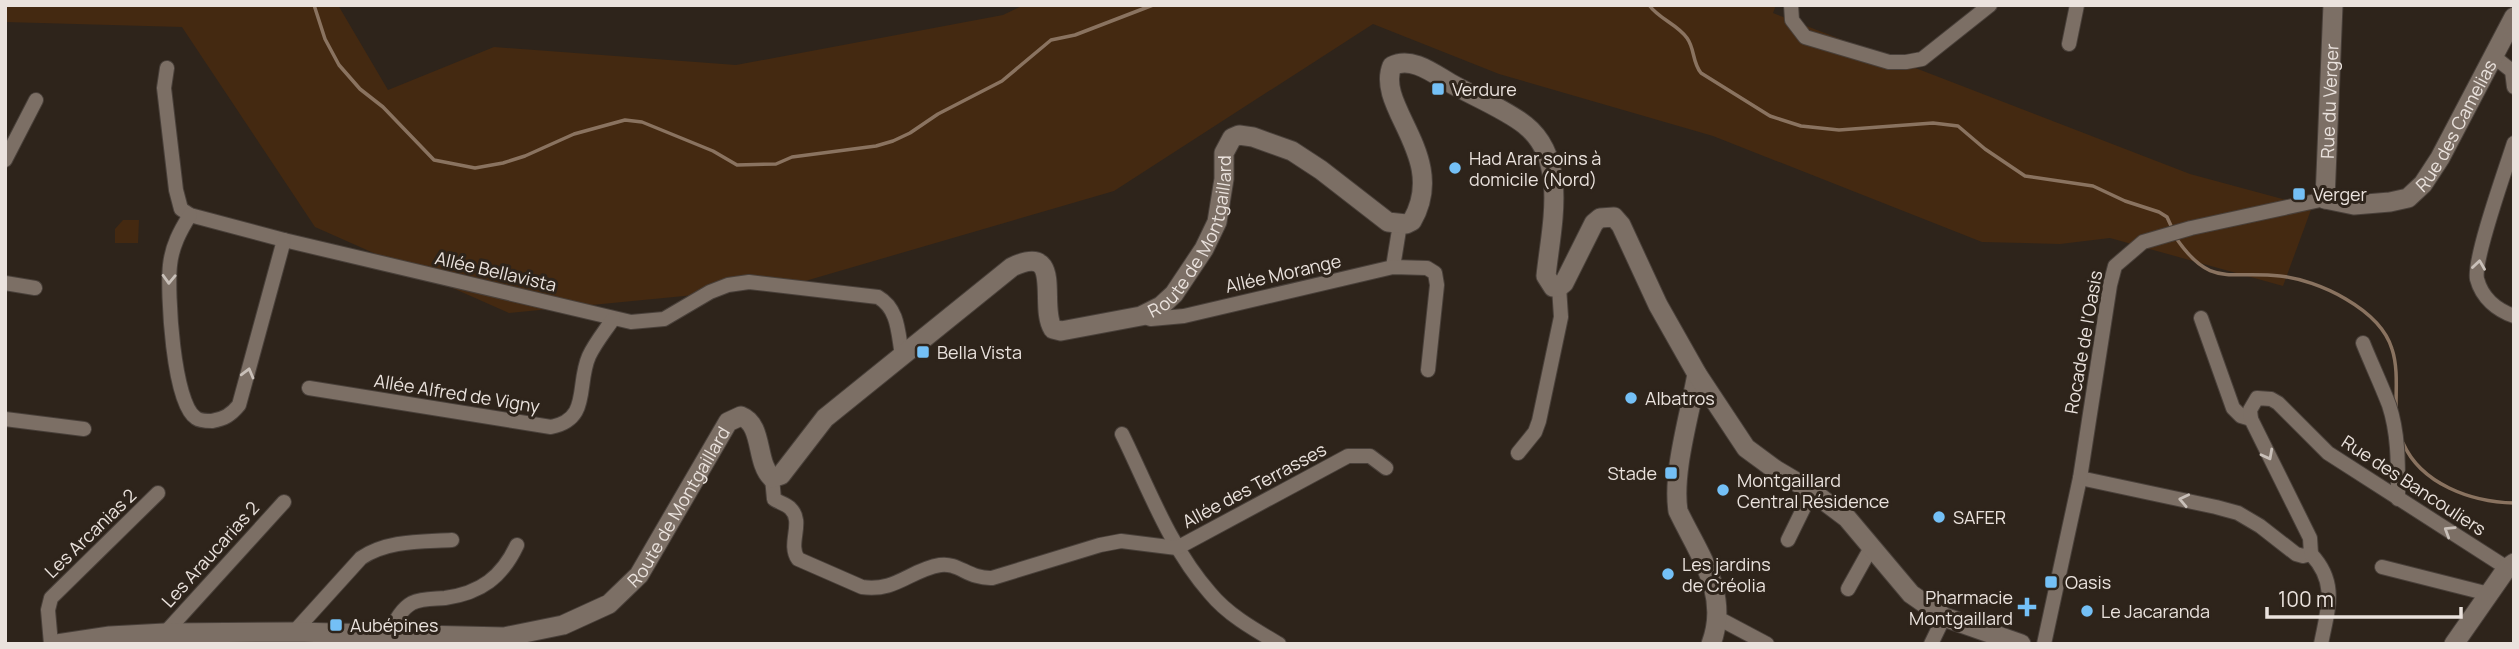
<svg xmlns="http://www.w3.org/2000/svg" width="2519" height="649" font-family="Manrope,sans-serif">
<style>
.green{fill:#442911}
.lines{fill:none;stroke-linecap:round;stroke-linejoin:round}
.stream{stroke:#8a7360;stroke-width:3.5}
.minor-casing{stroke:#49403a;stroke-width:16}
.tertiary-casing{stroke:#49403a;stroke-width:21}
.minor{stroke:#7c6f65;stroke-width:14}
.tertiary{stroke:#7c6f65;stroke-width:19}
.oneway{stroke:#c9c0b9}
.poi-dot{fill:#74c0f6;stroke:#2e241b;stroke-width:2.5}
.labels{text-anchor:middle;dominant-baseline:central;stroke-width:6;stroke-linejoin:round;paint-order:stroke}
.poi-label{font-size:18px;fill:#eae2dd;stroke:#2e241b;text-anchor:start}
.street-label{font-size:18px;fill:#eae2dd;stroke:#2e241b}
</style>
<rect width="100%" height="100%" fill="#2e241b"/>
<g class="green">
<path d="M5,5H338L388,90L494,47L736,65L1003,15L1024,5H1776L1773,13L2190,174L2312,207L2283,286L2110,238L2060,244L1982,242L1713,136L1499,74L1373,24L1114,191L788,286L509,313L315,227L182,27L5,22Z"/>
<path d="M123,220H139L138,243H115V229Z"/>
</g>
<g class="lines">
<g class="stream">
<path d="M314,5L325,39L339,65L360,89L383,107L434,160L475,168L503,163L525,156L574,134L625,120L642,122L713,151L737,165L776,164L792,157L876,146L893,141L910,133L938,114L1002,81L1051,40L1075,35L1153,5"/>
<path d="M1649,5C1659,19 1677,24 1687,38C1695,49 1692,62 1701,73L1770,116L1801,126L1839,130L1933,123L1958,126L1985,149L2025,176L2093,186L2125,201L2159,212L2167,217L2172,228"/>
<path d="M2176,238C2211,289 2229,270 2280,276C2318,280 2380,309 2392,349C2398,367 2396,389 2396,408"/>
<path d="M2403,443C2421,484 2471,502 2514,503"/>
</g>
<defs>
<g id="minor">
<path d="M1791,5L1792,20L1805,37L1889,62H1906L1922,59L1990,5"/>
<path d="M2069,44L2077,5"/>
<path d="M2493,56L2512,71L2514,87"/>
<path d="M167,68L164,88L176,190L181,209L190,215L284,240L631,322L664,319L710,292L728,285L749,282L878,297C899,309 898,334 902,355"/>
<path d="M2514,143C2506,168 2473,260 2477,279C2482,298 2497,310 2514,316"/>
<path d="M5,160L36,100"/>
<path d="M190,215C180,231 172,246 170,265C167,292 173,404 196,418C200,421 208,421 212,421C224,419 231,415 239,405L284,240"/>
<path d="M1393,267L1400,224"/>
<path d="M5,283L35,288"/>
<path d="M1141,316L1151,319L1184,316L1393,267L1427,268L1435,273L1437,285L1428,370"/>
<path d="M2201,318L2233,408L2241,416L2251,419"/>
<path d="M2363,343C2371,363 2381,384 2389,405C2399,435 2398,467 2398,499"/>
<path d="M309,388L551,427C591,419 576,385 589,356C595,343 605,331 613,319"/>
<path d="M5,419L84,429"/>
<path d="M1122,434C1148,487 1170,548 1210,593C1228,615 1255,630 1279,644"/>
<path d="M1518,453L1535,432L1539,421L1561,317L1559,287"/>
<path d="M772,478L774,499C778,502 786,504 790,508C805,522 787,543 798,559L862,587C896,592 910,570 940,565C958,562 969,579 992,578L1100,545L1121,541L1177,548L1348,456H1370L1386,468"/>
<path d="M2080,478L2216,507L2238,513L2260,526L2296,554L2303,556L2311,554L2310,538L2251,419L2250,410L2257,398L2271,399L2278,403L2328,453L2507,568"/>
<path d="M1788,540L1812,491"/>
<path d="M2311,554C2338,583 2328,608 2321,644"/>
<path d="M2382,567L2489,594"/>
<path d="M1848,589L1872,546"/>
<path d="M1718,618L1767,644"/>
<path d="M294,632L361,558C388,540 421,542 452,540"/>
<path d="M165,633L284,502"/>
<path d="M389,633C395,622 401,609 412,603C422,598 435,599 445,598C481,593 502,577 517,545"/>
<path d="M51,644L48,610L51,598L158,493"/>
<path d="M1931,644L1944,617"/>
<path d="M2044,644L2080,478L2110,285L2115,266L2143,242L2191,228L2325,199"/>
</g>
<g id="tertiary">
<path id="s1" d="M2325,199L2354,205L2390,202L2408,198L2423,184L2440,158L2514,17"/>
<path id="s2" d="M2325,199L2333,5"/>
<path d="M1697,374C1690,414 1672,472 1678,511C1699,555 1730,594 1711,644"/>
<path id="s3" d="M57,644L110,636L165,633L294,632L504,637L563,625L609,604L639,575L728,422L741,416C764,425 755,462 772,478L781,475L825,418L1012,267C1065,242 1038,306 1053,329L1061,331L1141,316L1161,306L1174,294L1204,249L1217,222L1224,179V153L1232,138L1239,135L1253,137L1292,151L1321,170L1388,222L1406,224L1412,221C1449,157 1375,107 1392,66C1411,56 1433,73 1450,83C1471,95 1507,110 1525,125C1569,160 1551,227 1546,276L1553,287H1559L1564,283L1594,223L1600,218L1614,217L1621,225L1658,305L1697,374L1746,448L1776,470L1810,490L1847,518L1911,594L1944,617L2021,644"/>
<path d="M2454,644L2507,568L2514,563"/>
</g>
</defs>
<use href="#minor" class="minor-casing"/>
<use href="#tertiary" class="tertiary-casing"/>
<use href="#minor" class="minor"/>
<use href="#tertiary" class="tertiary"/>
</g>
<defs><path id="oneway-chevron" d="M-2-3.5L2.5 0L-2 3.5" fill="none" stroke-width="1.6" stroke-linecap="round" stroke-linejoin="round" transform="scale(1.75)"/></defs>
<g class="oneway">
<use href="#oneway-chevron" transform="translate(2479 265) rotate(-82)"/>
<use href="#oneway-chevron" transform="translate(169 279) rotate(92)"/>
<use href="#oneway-chevron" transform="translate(248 373) rotate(-75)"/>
<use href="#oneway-chevron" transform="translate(2268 455) rotate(62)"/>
<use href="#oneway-chevron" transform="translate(2184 500) rotate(-168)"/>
<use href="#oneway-chevron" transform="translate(2449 531) rotate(-148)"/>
</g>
<g class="poi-dot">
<rect x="1431" y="82" width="14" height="14" rx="3.5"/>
<circle cx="1455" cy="168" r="7"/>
<rect x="2292" y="187" width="14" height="14" rx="3.5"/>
<rect x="916" y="345" width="14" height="14" rx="3.5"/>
<circle cx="1631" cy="398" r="7"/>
<rect x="1664" y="466" width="14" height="14" rx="3.5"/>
<circle cx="1723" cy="490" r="7"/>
<circle cx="1939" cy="517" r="7"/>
<circle cx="1668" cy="574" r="7"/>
<rect x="2044" y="575" width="14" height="14" rx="3.5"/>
<path d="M2023.5 596.5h7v7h7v7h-7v7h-7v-7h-7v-7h7z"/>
<circle cx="2087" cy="611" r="7"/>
<rect x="329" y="618" width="14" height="14" rx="3.5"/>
</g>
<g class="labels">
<g class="poi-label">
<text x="1452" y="89">Verdure</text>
<text x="1469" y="158">Had Arar soins à<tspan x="1469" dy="21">domicile (Nord)</tspan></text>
<text x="2313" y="194">Verger</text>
<text x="937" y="352">Bella Vista</text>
<text x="1645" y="398">Albatros</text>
<text x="1657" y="473" text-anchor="end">Stade</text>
<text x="1737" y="480">Montgaillard<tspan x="1737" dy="21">Central Résidence</tspan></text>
<text x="1953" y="517">SAFER</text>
<text x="1682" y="564">Les jardins<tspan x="1682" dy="21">de Créolia</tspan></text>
<text x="2065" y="582">Oasis</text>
<text x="2013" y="597" text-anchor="end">Pharmacie<tspan x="2013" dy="21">Montgaillard</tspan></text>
<text x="2101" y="611">Le Jacaranda</text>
<text x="350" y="625">Aubépines</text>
</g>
<g class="street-label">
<text stroke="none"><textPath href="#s2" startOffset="98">Rue du Verger</textPath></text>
<text stroke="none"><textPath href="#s1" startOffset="172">Rue des Camelias</textPath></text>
<text stroke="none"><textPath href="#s3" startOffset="1472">Route de Montgaillard</textPath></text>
<text transform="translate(496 271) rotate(13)">Allée Bellavista</text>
<text transform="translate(1283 273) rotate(-13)">Allée Morange</text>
<text transform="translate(2083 342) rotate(-80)">Rocade de l'Oasis</text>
<text transform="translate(457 393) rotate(9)">Allée Alfred de Vigny</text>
<text transform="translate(1254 485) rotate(-28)">Allée des Terrasses</text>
<text transform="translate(2414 485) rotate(33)">Rue des Bancouliers</text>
<text stroke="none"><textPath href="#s3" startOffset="679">Route de Montgaillard</textPath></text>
<text transform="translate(90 533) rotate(-44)">Les Arcanias 2</text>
<text transform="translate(210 554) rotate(-48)">Les Araucarias 2</text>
</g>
</g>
<rect width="2519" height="649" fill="none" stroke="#eae2dd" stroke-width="14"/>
<path d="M2267 607v10h194v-10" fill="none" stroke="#eae2dd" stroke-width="3.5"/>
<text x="2278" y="607" font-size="21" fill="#eae2dd" stroke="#2e241b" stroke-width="5" paint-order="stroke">100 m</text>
</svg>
